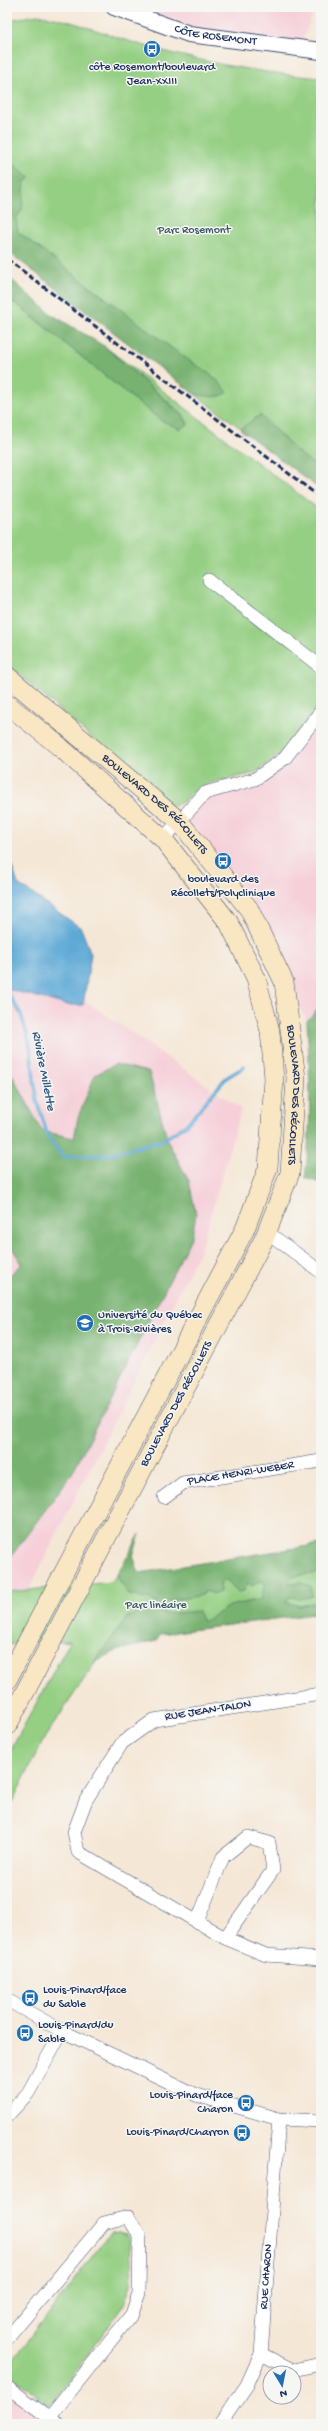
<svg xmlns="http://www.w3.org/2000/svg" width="328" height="2431" font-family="'Gochi Hand',sans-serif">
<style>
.built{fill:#f6cfd8}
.green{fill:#95cf83;stroke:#587f70}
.forest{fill:#78b271;stroke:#4a7068;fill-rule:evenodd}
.water{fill:#5da9d6;stroke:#3c6c9a}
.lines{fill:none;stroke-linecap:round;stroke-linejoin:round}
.stream{stroke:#5da9d6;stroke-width:3.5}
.minor-casing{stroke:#3c4b70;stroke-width:14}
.tertiary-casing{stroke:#3c4b70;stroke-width:18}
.secondary-casing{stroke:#3c4b70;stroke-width:20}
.minor{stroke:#fff;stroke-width:13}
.tertiary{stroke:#fff;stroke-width:16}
.secondary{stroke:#f9e7c3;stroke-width:19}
.rail{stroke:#1b2f5e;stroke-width:3;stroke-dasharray:6 3;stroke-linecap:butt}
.labels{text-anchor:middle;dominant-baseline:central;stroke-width:3;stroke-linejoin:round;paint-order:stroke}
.street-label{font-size:12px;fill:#1b2f5e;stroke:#f6f6f2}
.poi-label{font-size:12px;fill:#1b2f5e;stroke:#f6f6f2;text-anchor:start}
.park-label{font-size:12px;fill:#3a5767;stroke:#f6f6f2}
.water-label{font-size:13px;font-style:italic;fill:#325a88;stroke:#f6f6f2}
</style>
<rect width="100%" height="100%" fill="#f6f6f2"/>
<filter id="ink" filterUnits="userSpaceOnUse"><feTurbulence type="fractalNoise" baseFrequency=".025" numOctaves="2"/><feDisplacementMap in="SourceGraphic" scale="8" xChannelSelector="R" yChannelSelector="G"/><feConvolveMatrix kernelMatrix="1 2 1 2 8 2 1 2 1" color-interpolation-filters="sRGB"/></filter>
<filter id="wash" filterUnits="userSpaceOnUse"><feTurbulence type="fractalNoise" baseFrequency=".012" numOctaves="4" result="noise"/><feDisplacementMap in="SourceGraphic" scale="16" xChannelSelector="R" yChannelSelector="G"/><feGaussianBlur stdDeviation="0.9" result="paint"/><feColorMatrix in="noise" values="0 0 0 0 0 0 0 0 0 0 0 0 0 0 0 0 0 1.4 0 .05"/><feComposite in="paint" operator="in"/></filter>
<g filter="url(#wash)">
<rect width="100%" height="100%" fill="#f5e7d5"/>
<g class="built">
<path d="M138,7H316L300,46L194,28Z"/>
<path d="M321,711V1006L307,1021L285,984L249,909L179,821L205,793L255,779Z"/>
<path d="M7,946L241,1109L201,1248L7,1633Z"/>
<path d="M7,2393L51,2424H7Z"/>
</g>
<g class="green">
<path d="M38,15C74,20 101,33 135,43C195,61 258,73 321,78V487L193,393L198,394L7,248V20Z"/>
<path d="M7,298L19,306L141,405L188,424L183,415L104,346L321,511V702L281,754L255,773L210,783L192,793L185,801L174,806L166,803L7,664Z"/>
<path d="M321,1560V1613L112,1638L45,1737L7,1812V1757L70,1641L7,1645V1592L111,1582L116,1576L119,1581Z"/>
<path d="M118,2232L126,2234L130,2239L132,2282L124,2305L50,2406L7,2371V2368L110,2233Z"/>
</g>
<g class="forest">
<path d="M7,159L31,178L25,181L22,210L16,219L18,232L177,352L214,377L228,392C218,400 205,396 193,393L7,251Z"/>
<path d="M7,276L51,314L104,346L183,416L188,424L180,429L160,420L19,306L7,298Z"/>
<path d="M260,415L299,453L321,470V490L240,429Z"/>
<path d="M321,1006V1183L305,1178C312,1125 310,1074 307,1021Z"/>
<path d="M115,1064L149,1072L168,1142L189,1181L196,1214L192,1236L71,1475L7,1562V1278L22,1264L7,1240V1065L42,1131L74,1138L78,1117L95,1075Z"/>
<path d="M140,1534L133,1556L139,1573L321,1544V1573L293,1576L288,1584L299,1582L311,1586L312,1596L301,1599L290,1597L286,1602L300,1606L321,1601V1613L161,1634L156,1641L116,1651L94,1663L126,1618L158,1602L129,1595L116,1576ZM221,1581H228L238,1593L243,1592L248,1583L252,1586L260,1581L265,1582L261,1599L229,1606L203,1622L198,1611L164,1614L161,1607C173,1596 189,1600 204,1594V1591L215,1594L220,1592Z"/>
</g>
<path class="water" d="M7,853L18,884L81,928L91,954L83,1005H67L7,989Z"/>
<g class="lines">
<path class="stream" d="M7,992L21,1014L29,1041L37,1100L48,1137L63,1157L106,1155L163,1140L186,1125L226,1078L244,1067"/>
</g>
</g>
<g filter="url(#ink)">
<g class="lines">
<defs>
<g id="minor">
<path d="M209,580L321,667"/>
<path d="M163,839L205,793L255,779L285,758L321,711"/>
<path d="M267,1232L321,1272"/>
<path id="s1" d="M164,1497L183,1483L321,1461"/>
<path d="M321,1694L154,1720L122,1743L86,1800L74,1832L78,1852L225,1938L266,1955L321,1959"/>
<path d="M197,1922L223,1857L248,1837L269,1843L273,1870L225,1938"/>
<path d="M7,2000L62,2031L196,2095L279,2119L321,2121"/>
<path d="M7,2116L28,2093L62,2031"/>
<path d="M7,2339L104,2223L128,2217L140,2236L139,2293L132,2314L49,2418"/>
<path d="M261,2354L293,2370L321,2364"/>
<path d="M7,2387L58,2424"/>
<path id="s2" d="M220,2424L247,2385L261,2354L279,2119"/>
</g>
<g id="tertiary">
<path id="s3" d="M114,7L189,34L321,51"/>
</g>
<g id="secondary">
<path id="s4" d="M7,676L179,821L249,909L284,982L296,1078L290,1173L264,1239L7,1726"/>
<path d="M7,704L60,747L163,839L229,923L256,978L270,1031L274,1079L268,1168L245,1229L7,1680"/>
</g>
</defs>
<use href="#minor" class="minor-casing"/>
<use href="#tertiary" class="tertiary-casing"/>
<use href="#secondary" class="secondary-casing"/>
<use href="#minor" class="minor"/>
<use href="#tertiary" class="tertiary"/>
<use href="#secondary" class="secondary"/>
<path class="rail" d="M7,259L321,498"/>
</g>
</g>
<defs>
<symbol id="bus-disc" viewBox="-11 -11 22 22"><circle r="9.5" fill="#1f6fb2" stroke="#f6f6f2"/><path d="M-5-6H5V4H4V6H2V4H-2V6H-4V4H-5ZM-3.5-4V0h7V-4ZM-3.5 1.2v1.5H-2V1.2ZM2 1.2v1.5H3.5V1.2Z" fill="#fff"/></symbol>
<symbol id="university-disc" viewBox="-11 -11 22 22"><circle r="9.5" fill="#1f6fb2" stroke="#f6f6f2"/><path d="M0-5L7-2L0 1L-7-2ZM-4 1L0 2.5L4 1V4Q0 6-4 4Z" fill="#fff"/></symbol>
</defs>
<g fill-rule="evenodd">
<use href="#bus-disc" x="142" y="39" width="20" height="20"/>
<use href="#bus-disc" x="213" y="851" width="20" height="20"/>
<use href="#university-disc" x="75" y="1313" width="20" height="20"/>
<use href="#bus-disc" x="20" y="1988" width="20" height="20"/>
<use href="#bus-disc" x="15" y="2023" width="20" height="20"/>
<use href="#bus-disc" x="236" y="2093" width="20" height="20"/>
<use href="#bus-disc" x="232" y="2123" width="20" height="20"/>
</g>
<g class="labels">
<g class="street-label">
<text stroke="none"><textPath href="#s3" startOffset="106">CÔTE ROSEMONT</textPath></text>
<text stroke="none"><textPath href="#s4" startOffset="196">BOULEVARD DES RÉCOLLETS</textPath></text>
<text stroke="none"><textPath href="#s4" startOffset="532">BOULEVARD DES RÉCOLLETS</textPath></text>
<text transform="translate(177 1404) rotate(-62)">BOULEVARD DES RÉCOLLETS</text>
<text stroke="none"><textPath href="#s1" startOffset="82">PLACE HENRI-WEBER</textPath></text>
<text transform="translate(208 1711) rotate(-9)">RUE JEAN-TALON</text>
<text stroke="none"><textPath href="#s2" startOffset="159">RUE CHARON</textPath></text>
</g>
<g class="poi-label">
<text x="152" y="68" text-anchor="middle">côte Rosemont/boulevard<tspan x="152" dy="14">Jean-XXIII</tspan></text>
<text x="223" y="880" text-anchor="middle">boulevard des<tspan x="223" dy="14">Récollets/Polyclinique</tspan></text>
<text x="98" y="1316">Université du Québec<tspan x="98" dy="14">à Trois-Rivières</tspan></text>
<text x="43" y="1991">Louis-Pinard/face<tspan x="43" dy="14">du Sable</tspan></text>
<text x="38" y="2026">Louis-Pinard/du<tspan x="38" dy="14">Sable</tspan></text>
<text x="233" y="2096" text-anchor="end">Louis-Pinard/face<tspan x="233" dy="14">Charon</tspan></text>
<text x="229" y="2133" text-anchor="end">Louis-Pinard/Charron</text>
</g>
<g class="park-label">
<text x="194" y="231">Parc Rosemont</text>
<text x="156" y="1606">Parc linéaire</text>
</g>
<g class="water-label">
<text transform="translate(43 1071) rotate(79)">Rivière Millette</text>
</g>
</g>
<rect width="328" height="2431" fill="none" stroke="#f6f6f2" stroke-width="24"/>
<g transform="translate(282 2385) rotate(170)"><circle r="19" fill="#f6f6f2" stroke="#9ea6b7"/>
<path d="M0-3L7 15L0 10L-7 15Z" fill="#1f6fb2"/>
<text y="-6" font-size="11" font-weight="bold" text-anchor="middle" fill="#1b2f5e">N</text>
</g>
</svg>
